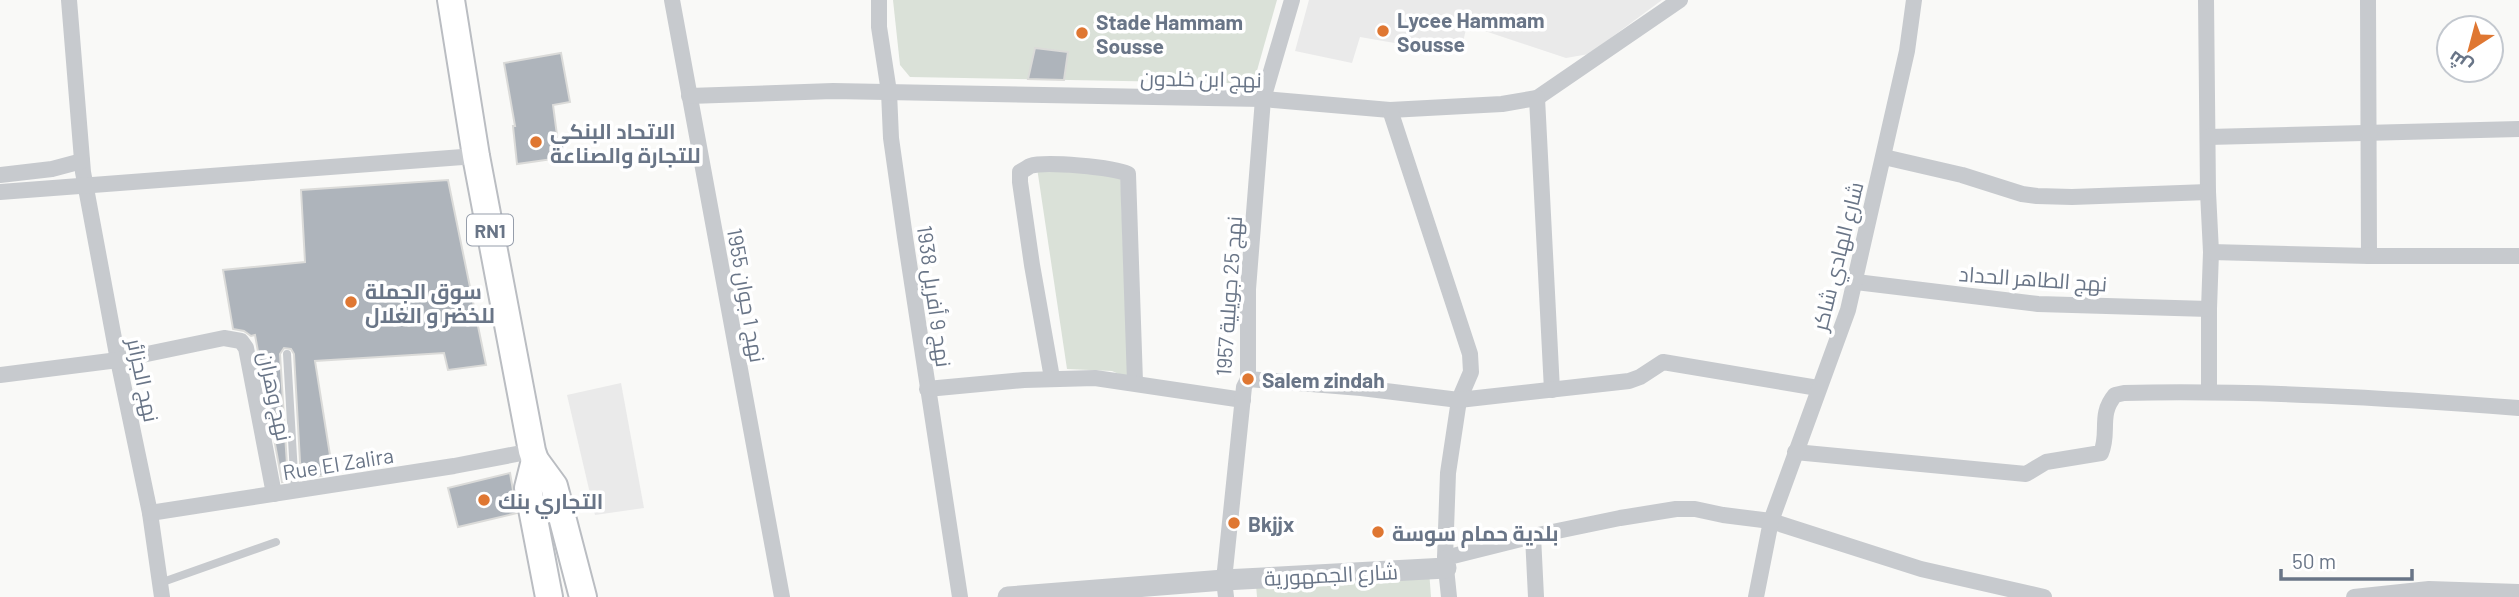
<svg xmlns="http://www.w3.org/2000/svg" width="2519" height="597" font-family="Barlow,Cairo,sans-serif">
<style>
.built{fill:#eaeaea}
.green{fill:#dae1d8}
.building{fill:#aeb4bb;stroke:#dbdbd9;stroke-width:2}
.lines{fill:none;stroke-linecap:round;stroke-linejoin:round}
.primary-casing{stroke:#babdc2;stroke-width:30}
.service{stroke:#c7cace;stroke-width:8}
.minor{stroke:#c7cace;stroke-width:16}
.tertiary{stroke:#c7cace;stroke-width:21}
.primary{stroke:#fff;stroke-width:26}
.poi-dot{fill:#df7732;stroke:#fff;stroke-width:2.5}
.labels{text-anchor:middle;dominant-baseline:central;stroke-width:7;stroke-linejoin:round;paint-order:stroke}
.shield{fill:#fff;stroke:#969eab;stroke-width:2}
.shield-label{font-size:19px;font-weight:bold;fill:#697587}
.poi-label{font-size:21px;font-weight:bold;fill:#697587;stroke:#fff;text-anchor:start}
.street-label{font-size:21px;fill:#697587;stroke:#fff}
</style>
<rect width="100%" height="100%" fill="#f9f9f7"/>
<g class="built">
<path d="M1309,0H1662L1589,54L1566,58L1467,25L1463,42L1444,38L1435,50L1360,37L1352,63L1295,51Z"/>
<path d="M621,383L644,508L595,515L567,395Z"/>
</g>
<g class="green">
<path d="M893,0H1277L1256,74L1230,83L910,77L900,65Z"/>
<path d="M1036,161L1120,165L1128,378L1112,371L1067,369Z"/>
<path d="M1429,570L1431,597H1257L1256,585Z"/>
</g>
<g class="building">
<path d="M1035,48L1068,52L1064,80L1028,79Z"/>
<path d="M561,53L570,102L553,105L560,158L517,164L513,126H515L504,63Z"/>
<path d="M448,180L486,365L448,370L444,353L315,361L333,474L301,479L294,354L291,349L284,348L280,354L288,481L282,482L255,335L251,336L244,331L233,329L223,270L305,262L301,190Z"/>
<path d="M510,473L517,513L458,527L448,488Z"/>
</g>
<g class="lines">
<defs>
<g id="primary">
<path d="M451,0L476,156L532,451L535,460L554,486L583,597"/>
<path d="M535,460L528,488L549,597"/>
</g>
</defs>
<use href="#primary" class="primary-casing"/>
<g class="service">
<path d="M287,354L295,491"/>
<path d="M160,583L276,542"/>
</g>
<g class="minor">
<path d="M69,0L83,172L118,360L150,513L162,597"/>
<path d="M672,0L782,597"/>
<path d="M879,0V27L889,92L891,138L905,237L960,597"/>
<path d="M2206,0L2208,192L2211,252L2209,309V391"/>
<path d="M2368,0L2369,256"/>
<path d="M689,96L833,91L1263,99L1390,110L1502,104L1537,98L1680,0"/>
<path d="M1537,98L1552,390"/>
<path d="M1390,110L1470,354L1471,372L1459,400L1448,473L1445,558L1449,597"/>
<path d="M2208,137L2519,129"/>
<path d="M1884,157L1962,175L2022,194L2037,196L2072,197L2208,192"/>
<path d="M0,175L52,169L82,161"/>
<path d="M0,192L476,156"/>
<path d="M2211,252L2369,256H2519"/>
<path d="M1856,282L2038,304L2209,309"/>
<path d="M0,375L118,360L224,338L241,341L246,348L274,494"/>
<path d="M1052,378L1032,265L1020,182V172C1024,170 1027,168 1030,166C1045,161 1113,167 1128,174L1135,382"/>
<path d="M1248,379L1361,388L1459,400L1629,381L1640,377L1663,362L1818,388"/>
<path d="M927,389L1024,380L1095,378L1243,400"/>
<path d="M1795,452L2026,474L2046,462L2101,453C2110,432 2098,415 2115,395L2124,393C2256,390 2387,398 2519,408"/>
<path d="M150,513L454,466L532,451"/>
<path d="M1533,536L1536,597"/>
<path d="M1445,558L1533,536L1620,518L1676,509H1695L1723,515L1771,521L1921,569L2044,597"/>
<path d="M1226,597L1224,580L1244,387L1248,379V289L1263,99L1292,0"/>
<path d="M1756,597L1771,521L1848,310L1907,51L1914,0"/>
<path d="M2354,597L2429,589L2519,592"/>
</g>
<path class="tertiary" d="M1008,597L1224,580L1446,568"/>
<use href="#primary" class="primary"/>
</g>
<g class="poi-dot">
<circle cx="1383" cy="31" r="7"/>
<circle cx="1082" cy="33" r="7"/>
<circle cx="536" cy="142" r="7"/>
<circle cx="351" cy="302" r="7"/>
<circle cx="1248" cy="379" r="7"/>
<circle cx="484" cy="500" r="7"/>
<circle cx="1234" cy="523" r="7"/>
<circle cx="1378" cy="532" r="7"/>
</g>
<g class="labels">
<rect class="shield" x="467" y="214.5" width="46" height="31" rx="5"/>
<g class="shield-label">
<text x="490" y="230">RN1</text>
</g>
<g class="poi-label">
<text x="1397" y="19">Lycee Hammam<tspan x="1397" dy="24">Sousse</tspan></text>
<text x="1096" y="21">Stade Hammam<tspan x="1096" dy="24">Sousse</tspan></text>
<text x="550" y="130">الاتحاد البنكي<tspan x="550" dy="24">للتجارة والصناعة</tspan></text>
<text x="365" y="290">سوق الجملة<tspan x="365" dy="24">للخضر و الغلال</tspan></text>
<text x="1262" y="379">Salem zindah</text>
<text x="498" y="500">التجاري بنك</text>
<text x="1248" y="523">Bkjjx</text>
<text x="1392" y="532">بلدية حمام سوسة</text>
</g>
<g class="street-label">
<text transform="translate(1201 78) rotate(1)">نهج ابن خلدون</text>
<text transform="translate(1837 256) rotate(-76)">شارع الهادي شاكر</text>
<text transform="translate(2033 278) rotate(4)">نهج الطاهر الحداد</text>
<text transform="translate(747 295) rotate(80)">نهج 1 جوان 1955</text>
<text transform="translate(935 296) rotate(82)">نهج 9 أفريل 1938</text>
<text transform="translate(1228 296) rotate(-86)">نهج 25 جويلية 1957</text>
<text transform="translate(144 380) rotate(78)">نهج الجزائر</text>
<text transform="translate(276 396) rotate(78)">نهج وهران</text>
<text transform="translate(338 463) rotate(-9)">Rue El Zalira</text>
<text transform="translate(1331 574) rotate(-3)">شارع الجمهورية</text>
</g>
</g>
<g transform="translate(2470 49) rotate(216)"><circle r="33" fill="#ffffff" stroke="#c3c8cf" stroke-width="2"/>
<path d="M0-5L12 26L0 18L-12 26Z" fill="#df7732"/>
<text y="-10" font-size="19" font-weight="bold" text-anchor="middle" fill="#697587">ش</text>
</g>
<path d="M2281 569v10h131v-10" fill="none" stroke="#697587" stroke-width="3.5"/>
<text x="2292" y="569" font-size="21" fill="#697587" stroke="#ffffff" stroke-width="5" paint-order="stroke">50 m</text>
</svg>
